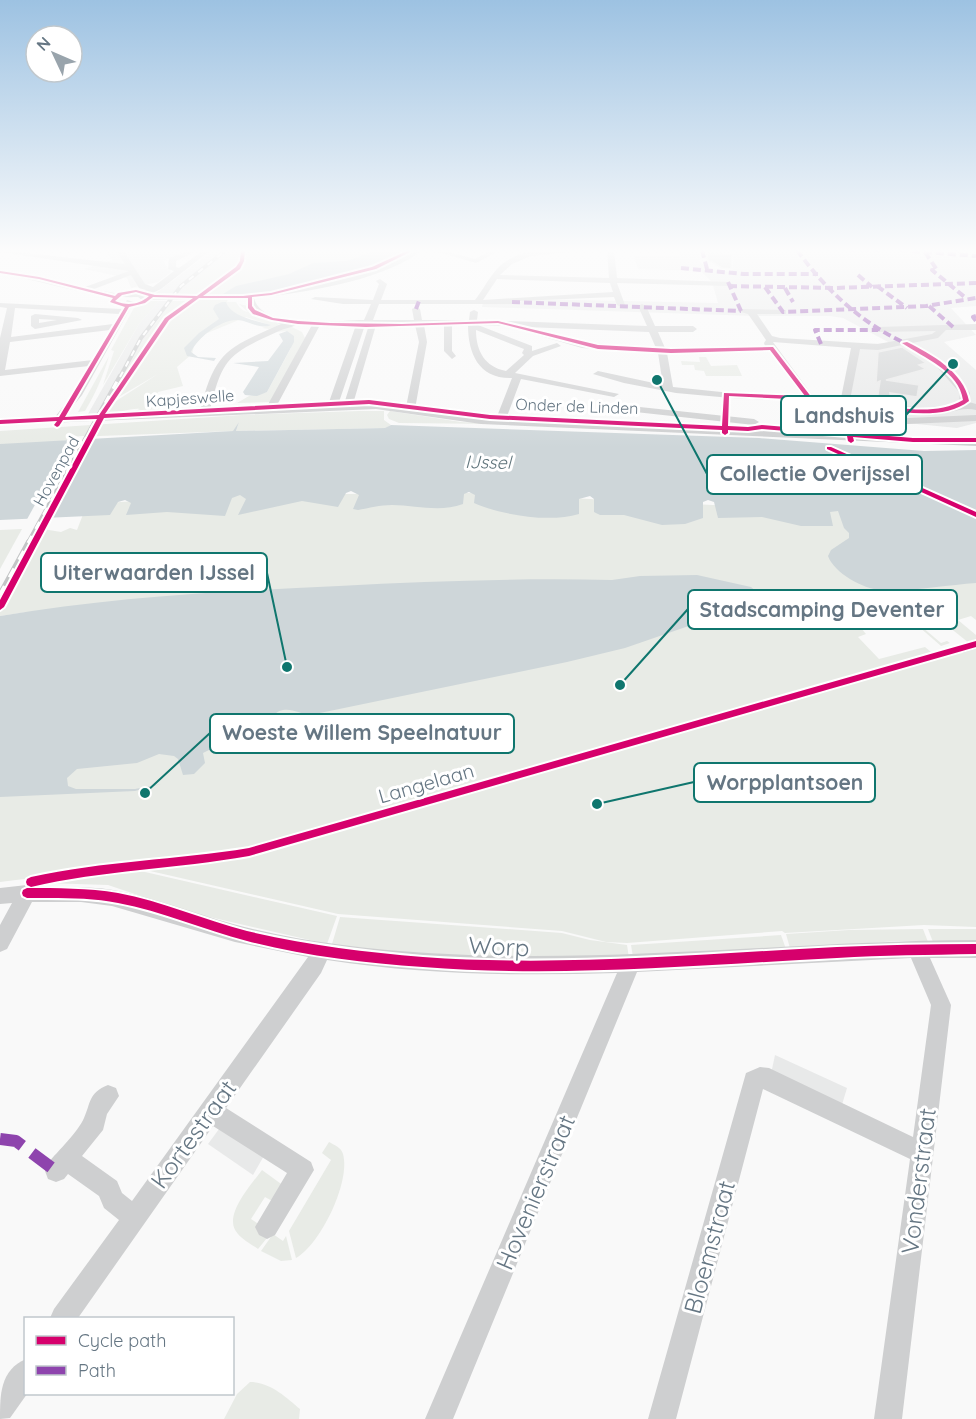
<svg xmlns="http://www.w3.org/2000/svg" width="976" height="1419" font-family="Quicksand,sans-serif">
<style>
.built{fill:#e8e9e9}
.green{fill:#e8ebe6}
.water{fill:#ced6d9}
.pier{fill:#f9f9f9}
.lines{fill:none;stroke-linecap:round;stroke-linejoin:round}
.ferry{stroke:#60757c;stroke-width:1.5;stroke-dasharray:4 3;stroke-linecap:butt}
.building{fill:#d0d2d3;stroke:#e8e8e8;stroke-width:1.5}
.minor{fill:#cecfd0;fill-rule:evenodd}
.rail-far2-casing{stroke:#c3c5c6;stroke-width:4}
.rail-far1-casing{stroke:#c3c5c6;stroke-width:4.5}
.rail-casing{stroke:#c3c5c6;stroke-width:6}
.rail-far2{stroke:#fff;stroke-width:2;stroke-dasharray:6;stroke-linecap:butt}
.rail-far1{stroke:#fff;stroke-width:3;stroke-dasharray:8;stroke-linecap:butt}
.rail{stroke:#fff;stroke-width:4;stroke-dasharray:10;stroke-linecap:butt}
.quiet-far1{stroke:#8e44ad;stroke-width:4;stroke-dasharray:8 4;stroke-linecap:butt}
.quiet{stroke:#8e44ad;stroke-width:12;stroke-dasharray:24 12;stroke-linecap:butt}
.cycleway-casing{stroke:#fff;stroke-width:4}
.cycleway{fill:#d6006c;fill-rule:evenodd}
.labels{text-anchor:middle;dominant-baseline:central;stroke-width:6;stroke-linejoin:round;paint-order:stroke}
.far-street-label{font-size:16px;fill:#657683;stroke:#fff}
.far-water-label{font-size:18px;font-style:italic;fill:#60757c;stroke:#fff}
.street-label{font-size:20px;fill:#657683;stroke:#fff}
.near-street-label{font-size:24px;fill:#657683;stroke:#fff}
.leader{fill:none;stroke:#0f766e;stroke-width:2}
.callout-dot{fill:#0f766e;stroke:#fff;stroke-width:2}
.callout{fill:#fff;stroke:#0f766e;stroke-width:2}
.callout-label{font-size:21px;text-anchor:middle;font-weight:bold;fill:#657683}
</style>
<rect width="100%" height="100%" fill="#f9f9f9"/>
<g class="built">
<path d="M104,250H137L140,253L173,250L181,253L163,261L171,272L158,282L131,288L127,278L84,269L112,260Z"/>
<path d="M213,250H235L184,295L155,294Z"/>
<path d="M678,250H699L700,262L709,269L732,272L734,252L712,250H976V306L951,308L976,335L944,342L976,370V423L957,428L846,417L854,345L890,343L843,318L830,316H755L482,307L483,302H519L530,299L718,303L712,282L701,271L638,269L634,256H681Z"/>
<path d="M159,301H171L142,343L114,391H117L100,414H88L139,324Z"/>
<path d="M775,1055L847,1088L841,1108L771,1074Z"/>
<path d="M222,1125L265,1154L253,1175L208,1144Z"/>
</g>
<g class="green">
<path d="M230,250H412L404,255L415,250C397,261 379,265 360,272C322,285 273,293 228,299L227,302H236C239,307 242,311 248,312L239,304L248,306L256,315L283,324L277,323L279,325L269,329L262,328L270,325L246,317L205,334L194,346L192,354L177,367L183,386L158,392L152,409L173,408L172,411L128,414L140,409C131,408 118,413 107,414L113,403L158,374L117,398L167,322L199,297L178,295Z"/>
<path d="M148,301H159L139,324L103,385L114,351L111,350L135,306Z"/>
<path d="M171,301H187L161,323L117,391L113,392L142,343Z"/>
<path d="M290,326L302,332L305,338L271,402L237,403L249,396L267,392L291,348L287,331L276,332Z"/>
<path d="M109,356C103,377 95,394 85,411L78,412Z"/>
<path d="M699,357H706L711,366L737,365L742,376H706L704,371L695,370L694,365H682L681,361L700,362Z"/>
<path d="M359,411H384V420L391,425L386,428L236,431L239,422L234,431L73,437L69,439L70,440L0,448V431L242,415Z"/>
<path d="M390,411L461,422L497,424L399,423L389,419L387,415Z"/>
<path d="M469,493L837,511L976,523V620L971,616L958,620L976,635V641L969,643L949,627L958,624L951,618L941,620L920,603L913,605L904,600L854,614L859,619L852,621L858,626L873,622L879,626L910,617L906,612L921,618L915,621L941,643L947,641L950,643L941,646L918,626L873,628L871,625L861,628L866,634L858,637L879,659L925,647L937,657L976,646V927L924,925L785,933L782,931L627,943L606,942L562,931L338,914L137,868L181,864L184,859L0,882V668L27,612L0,616V612L43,529L61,532L70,528L77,530L87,504L238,495Z"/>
<path d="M22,529L0,569V530Z"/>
<path d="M132,869L337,916L327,944L188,912L108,885L45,883L58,878Z"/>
<path d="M340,917L562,933L590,940L627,945L629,958L524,959L357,949L332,944Z"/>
<path d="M923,929L928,942L899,941L790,948L786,934L849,930Z"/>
<path d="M928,929H976V942H933Z"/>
<path d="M781,935L786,949L633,957L631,945Z"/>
<path d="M329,1142C334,1145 341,1147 343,1154C351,1182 320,1245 296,1258L289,1231L331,1160L322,1153Z"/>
<path d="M262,1170L284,1186L274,1202L265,1197L251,1219L260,1225L267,1238L258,1249C251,1244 243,1240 238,1234C221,1217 252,1184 262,1170Z"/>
<path d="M273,1234L283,1241L286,1236L292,1260L281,1261L261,1251Z"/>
<path d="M250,1382C270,1382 286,1397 300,1409L299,1419H224L237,1394Z"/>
</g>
<g class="water">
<path d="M378,250H404C377,268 253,304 223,294L236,286L289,274L313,263L347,261Z"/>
<path d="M222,302H226C231,317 257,321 271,325C259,330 250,321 238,320C221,319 197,338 191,352L198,357L216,358L214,361L187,356L184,348L199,333L219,319L213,309L215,305Z"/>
<path d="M287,331L294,336V342L267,392L257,396L245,395L243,392L259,367L233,363L268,361L283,341L279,334Z"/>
<path d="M239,422L236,431L385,428L391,425L759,438L924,451L976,450V583C947,585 909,592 881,590C863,589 834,573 828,556L831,550L849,538V533L844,528L838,511L830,512L833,526H801L762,517L718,518L714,502L708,500L703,502V518L685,524L662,525L624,515H600L594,512V499L590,496L579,499V514C549,523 502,515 474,503L475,495L469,492L464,494L463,504C439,513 416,505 392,505C380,505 369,508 358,510L353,509L359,495L351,491L346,493L338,507L302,501L238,515L246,499L240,495L232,498L225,516L167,512L126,515L131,503L125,500L118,502L110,515L0,520V444L233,431Z"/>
<path d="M697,575L751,587L757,592V596L706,620L625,648L567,662L315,714C302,716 294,708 283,710C272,712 274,720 267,726C259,735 249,736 244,748L209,750L203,753L205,763L194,774L183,775L178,759L174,756L159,754L137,763L77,769L67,778L68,786L76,789H135L161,784L135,791L0,797V616C113,597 226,591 339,586C430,581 521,578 612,580L640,576Z"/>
</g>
<path class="pier" d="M94,435L47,521L25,523L72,437Z"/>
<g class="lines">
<path class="ferry" d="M829,448L976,515"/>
</g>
<g class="building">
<path d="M708,252L732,254L731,269L722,268L707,259Z"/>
<path d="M902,347L926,363L919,365L926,369L886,380L919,385L917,397L890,393L891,402L877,401L880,381L876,383L878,352Z"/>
</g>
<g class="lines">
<g class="minor">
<path d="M0,250L125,264L116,250H123L145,284L153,287L174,271L168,269L169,258L191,250H199L176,261V267L179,268L204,250H211L161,289L146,296C206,297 267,296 326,282C345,277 365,272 384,265C396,260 409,249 422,250C387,280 299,294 254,298C262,331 337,320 364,320L371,304H343L311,299L315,297L373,300L379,284L376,281L380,279L387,284L381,300H475C483,290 488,279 497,269C519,245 560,248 590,250L531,256L512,264L500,275L609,278L607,250H614L617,278L729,282L733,284L729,286L617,283L625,305L621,307L617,305L614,297L518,301L512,304H379L373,320H414L412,309L416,307L420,309L422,320H469L470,312L474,310L478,312L477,320L647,326L638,306L642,304L646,306L655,326H693L697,329L693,332H658L665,348L765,346L764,343L766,340L748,314L737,311L741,309L786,310V314H757L772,336L780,338L878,344L932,334L936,331L875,332L874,330L878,327L976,324V330H946L938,338L912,343C936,355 955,371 970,393L969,402L976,404V410C961,406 947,415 930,415C904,415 877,410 851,405V412L908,418L976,415V421L908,424L845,417L841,404L827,402L731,398L676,393L624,383L593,374L598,371L663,385L658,353L582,348L520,330L524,327L582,342L656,348L649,332L478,325L532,346V351L557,343L561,346L533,356L515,373L619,394L614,397L521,379L506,419L976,440V446L481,424L376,409L0,425V419L55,417L73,394L89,366L0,376V338L7,308L0,307V303L122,309L127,300L134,302L82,395L65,416L200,411C215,351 227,348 281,324C265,320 249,317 246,299L142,300L138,297C92,299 46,281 0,274V270L39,276L85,287L129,271L0,252ZM131,275L139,288L146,290C130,297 111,293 94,289ZM497,279L610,283L613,292L483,300ZM15,308L119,314L113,324L11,337ZM296,325H312L266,408L210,410C222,357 230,353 279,331C285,328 291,328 296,325ZM320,325H356L328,405L276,407ZM376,325H415L419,342L406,407L376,403L353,404ZM424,325H444V351L452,359L456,356L452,351V325H468C468,354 479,379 512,378L496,419L415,409L427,342ZM366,327L368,328L344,404L338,405L364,328ZM110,330L93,360L5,370L10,342ZM476,330L524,349L522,353L524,355L506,371C485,367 476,351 476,330ZM773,342L851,348L841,398L812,395ZM902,345L936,366L960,393L959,402L932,409L850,400L860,349L878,350ZM769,351L802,395L731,393L673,387L667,353Z"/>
<path d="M431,250H442L475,259L492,250H501L476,263Z"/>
<path d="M35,314L78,318L82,320L35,329L31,326V316ZM39,319L57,320L39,323Z"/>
<path d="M611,404L754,419L759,422L754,425L608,409V405Z"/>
<path d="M976,639V649L962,653L955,648L957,645Z"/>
<path d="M27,885C55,889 85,885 113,890C154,897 193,913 233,924C297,941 363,949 428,953C611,964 794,941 976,940V958H930L951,1005L902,1419H874L910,1159L763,1089L676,1419H648L746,1073L760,1067L769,1068L913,1137L931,1005L911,958L637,972L453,1419H425L617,973C520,976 423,975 327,960L321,973L226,1108L311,1162L314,1170L275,1235L267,1239L259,1235L255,1227L287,1173L213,1126L78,1318H50L54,1309L119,1220L104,1208L99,1196L68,1174L64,1179L56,1182L48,1179L45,1171L48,1163C58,1151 78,1132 84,1118C91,1103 88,1093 108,1085L116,1088L119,1096L107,1114L103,1130L82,1156L117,1181L122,1193L132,1201L308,957L235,942L112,906L81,902H32L7,949L0,952V925L12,903L0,904V888Z"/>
<path d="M26,1359L27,1394L10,1418L0,1419C0,1395 0,1370 26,1359Z"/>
</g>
<defs>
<path id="rail-far2" d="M120,377L141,338L181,286L226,250"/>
<path id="rail-far1" d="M28,543L120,376"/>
<path id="rail" d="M0,595L29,542"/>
</defs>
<use href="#rail-far2" class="rail-far2-casing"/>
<use href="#rail-far1" class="rail-far1-casing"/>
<use href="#rail" class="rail-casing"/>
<use href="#rail-far2" class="rail-far2"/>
<use href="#rail-far1" class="rail-far1"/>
<use href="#rail" class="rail"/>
<g class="quiet-far1">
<path d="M702,250L707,269"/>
<path d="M797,250C825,289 861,323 905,343"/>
<path d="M849,250H883"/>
<path d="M900,250L976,256"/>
<path d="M925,252L937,270H932L967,299"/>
<path d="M681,268L744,274H818"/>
<path d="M858,275L872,287"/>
<path d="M728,282L741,311"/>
<path d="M729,286L834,288L976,283"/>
<path d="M877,286L907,308"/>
<path d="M765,287L783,312L926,306L976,298"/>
<path d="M785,288L793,302"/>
<path d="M512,302L741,311"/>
<path d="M929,306L953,327"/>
<path d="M416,309L419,301"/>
<path d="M976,316L973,317L976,321"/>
<path d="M821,344L815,330H878"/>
</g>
<path class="quiet" d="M0,1139L16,1141L56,1171"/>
<defs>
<g id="cycleway">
<path d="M241,250H245L244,261L240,269L203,296H243L271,293L372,267L409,250H414L376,269L271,295L252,297V306L255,310L273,318L298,321L330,323L402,324L498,321L598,345L671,349L773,347L812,398L809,400L729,396L728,426L748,427L762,425L847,432L843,400C852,400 862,402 871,404C900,408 936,416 963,400C959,371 924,358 902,343L907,342C931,354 964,372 969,401C940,424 882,409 848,403L853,433L913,438H976V442H913L853,437L854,441L851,443L848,441L847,436L762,429L748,431L728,430V433L725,435L722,433V430L490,419L369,404L104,418L4,607L0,610V600L97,419L63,420L59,426L57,427L54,425L57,421L0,424V420L59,417L125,307L110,302L113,298L39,279L0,273V271L39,277L115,296L118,293L136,290L155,295L197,296L236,267L240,261ZM136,292L149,296C139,305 127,306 115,301L122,295ZM153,297L193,298L165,318L99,415L65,417L129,307L145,303ZM199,298H248V308L253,314L272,320L298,324L366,327L498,323L598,349L671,353L770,350L805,396L724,393L722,426L490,415L369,400L105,414L169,320Z"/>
<path d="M827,447H831L976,512V517L827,449Z"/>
<path d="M976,641V647L249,856C177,869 103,870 31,887L27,885L26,882L27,879L31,877C103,861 177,860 249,848Z"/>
<path d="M27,888C57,888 88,888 118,893C162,901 204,920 247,931C305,945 365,952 423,957C561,967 699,954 837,947C883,945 929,944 976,944V954C929,955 883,955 837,958C699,965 561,978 423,967C364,963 304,956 247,941C204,930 162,911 118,903C88,897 57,898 27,898L23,896L22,893L23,890Z"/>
</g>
</defs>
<use href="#cycleway" class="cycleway-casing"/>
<use href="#cycleway" class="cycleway"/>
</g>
<linearGradient id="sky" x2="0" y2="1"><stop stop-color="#9dc2e2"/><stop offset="0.56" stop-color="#fcfcfc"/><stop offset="1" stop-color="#fcfcfc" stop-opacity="0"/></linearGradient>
<rect width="976" height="448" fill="url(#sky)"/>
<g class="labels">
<g class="far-street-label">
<text transform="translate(190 398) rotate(-4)">Kapjeswelle</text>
<text transform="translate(577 406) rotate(2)">Onder de Linden</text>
<text transform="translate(56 471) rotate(-61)">Hovenpad</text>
</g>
<g class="far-water-label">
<text transform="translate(488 462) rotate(1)">IJssel</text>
</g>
<g class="street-label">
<text transform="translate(426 783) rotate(-16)">Langelaan</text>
</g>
<g class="near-street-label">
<text transform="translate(499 946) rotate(3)">Worp</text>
<text transform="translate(193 1134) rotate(-54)">Kortestraat</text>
<text transform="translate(918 1181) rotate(-83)">Vonderstraat</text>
<text transform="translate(535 1192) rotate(-67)">Hovenierstraat</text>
<text transform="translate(709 1247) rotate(-75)">Bloemstraat</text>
</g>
</g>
<path class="leader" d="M953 364L906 415M657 380L707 474M287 667L267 573M620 685L688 609M145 793L210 733M597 804L694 782"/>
<g class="callout-dot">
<circle cx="953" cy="364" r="6"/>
<circle cx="657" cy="380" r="6"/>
<circle cx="287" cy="667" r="6"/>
<circle cx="620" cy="685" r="6"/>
<circle cx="145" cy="793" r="6"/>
<circle cx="597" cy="804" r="6"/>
</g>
<g class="callout">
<rect x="781" y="396" width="125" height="39" rx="6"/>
<rect x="707" y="455" width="215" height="39" rx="6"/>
<rect x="41" y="553" width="226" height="39" rx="6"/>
<rect x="688" y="590" width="269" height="39" rx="6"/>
<rect x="210" y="714" width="304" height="39" rx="6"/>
<rect x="694" y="763" width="181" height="39" rx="6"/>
</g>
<g class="callout-label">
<text x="844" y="423">Landshuis</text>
<text x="815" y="481">Collectie Overijssel</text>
<text x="154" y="580">Uiterwaarden IJssel</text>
<text x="822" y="617">Stadscamping Deventer</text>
<text x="362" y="740">Woeste Willem Speelnatuur</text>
<text x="785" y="790">Worpplantsoen</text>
</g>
<rect x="24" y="1317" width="210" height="78" fill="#ffffff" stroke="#c1c8cd" stroke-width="1.5"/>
<rect x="36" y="1336" width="30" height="9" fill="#d6006c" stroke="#c1c8cd" stroke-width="1.5"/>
<text x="78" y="1347" font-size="18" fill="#657683">Cycle path</text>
<rect x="36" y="1366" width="30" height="9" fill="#8e44ad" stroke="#c1c8cd" stroke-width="1.5"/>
<text x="78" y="1377" font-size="18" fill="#657683">Path</text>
<g transform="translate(54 54) rotate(314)"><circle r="28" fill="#ffffff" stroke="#c1c8cd" stroke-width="1.5"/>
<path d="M0-4.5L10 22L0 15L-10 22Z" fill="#99a4ac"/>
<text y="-9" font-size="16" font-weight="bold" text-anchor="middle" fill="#657683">N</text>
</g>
</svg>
